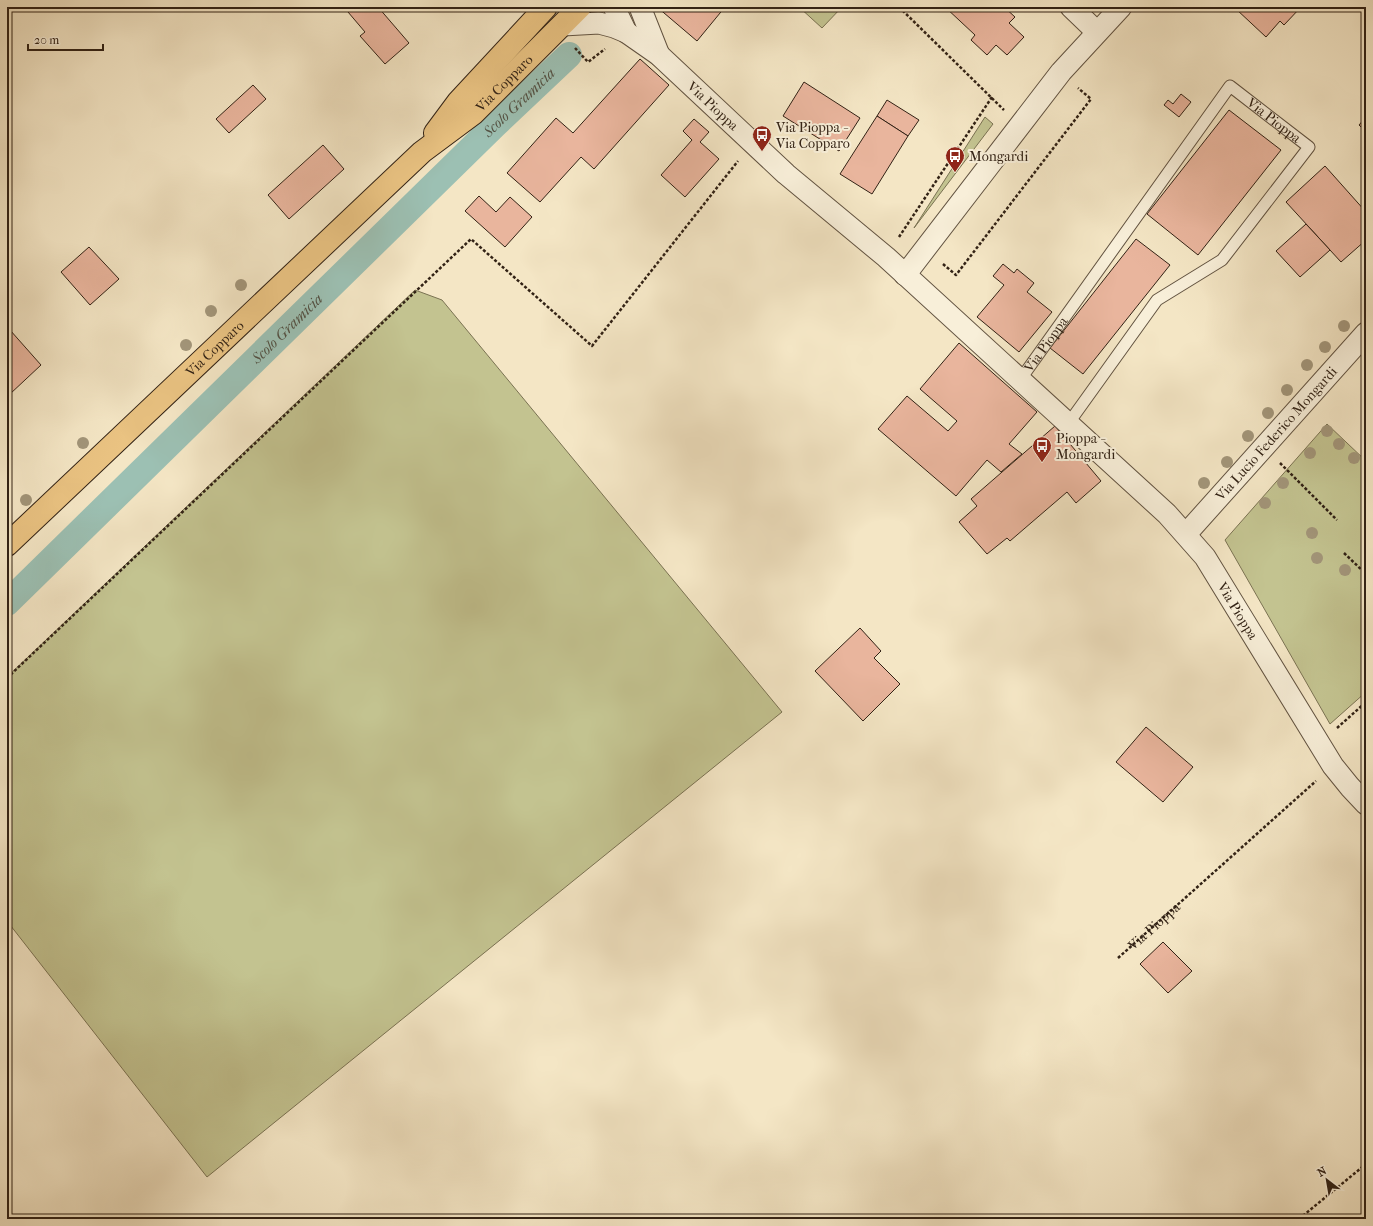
<svg xmlns="http://www.w3.org/2000/svg" width="1373" height="1226" font-family="'IM FELL French Canon',serif">
<style>
.green{fill:#c3c390;stroke:#7a7252}
.lines{fill:none;stroke-linecap:round;stroke-linejoin:round}
.canal{stroke:#9cc0b3;stroke-width:26}
.building{fill:#e9b59d;stroke:#322215}
.service-casing{stroke:#625341;stroke-width:13}
.minor-casing{stroke:#625341;stroke-width:23}
.primary-casing{stroke:#322215;stroke-width:24}
.path{stroke:#322215;stroke-width:2.5;stroke-dasharray:3 2;stroke-linecap:butt}
.service{stroke:#f8efd9;stroke-width:11}
.minor{stroke:#f8efd9;stroke-width:21}
.primary{stroke:#eac382;stroke-width:22}
.tree{fill:#a29579}
.labels{text-anchor:middle;dominant-baseline:central;stroke-width:4;stroke-linejoin:round;paint-order:stroke}
.street-label{font-size:14px;fill:#322215;stroke:#f8efd9}
.poi-label{font-size:14px;fill:#322215;stroke:#f8efd9;text-anchor:start}
.water-label{font-size:15px;font-style:italic;fill:#525144;stroke:#f8efd9}
</style>
<rect width="100%" height="100%" fill="#f4e6c5"/>
<filter id="stains"><feTurbulence type="fractalNoise" baseFrequency=".005" numOctaves="4"/><feColorMatrix values="0 0 0 0 .2 0 0 0 0 .09 0 0 0 0 .02 0 0 0 .5 -.17"/></filter>
<radialGradient id="worn" r=".72"><stop offset=".6" stop-color="#630" stop-opacity="0"/><stop offset="1" stop-color="#630" stop-opacity=".3"/></radialGradient>
<g class="green">
<path d="M799,7H842L822,28Z"/>
<path d="M985,117L993,124L914,228Z"/>
<path d="M415,290L442,300L782,712L207,1177L7,921V677Z"/>
<path d="M1327,424L1366,461V692L1330,724L1225,540Z"/>
</g>
<g class="lines">
<path class="canal" id="s1" d="M7,603L495,125L569,55"/>
</g>
<g class="building">
<path d="M353,7H378L409,43L385,64L360,36L365,32L348,12Z"/>
<path d="M657,7H725L697,41Z"/>
<path d="M945,7H1004L1015,17L1009,23L1024,37L1007,55L996,45L987,55L971,40L975,35Z"/>
<path d="M1238,7H1301L1284,25L1280,21L1266,37L1236,9Z"/>
<path d="M640,59L669,85L594,169L581,157L540,202L507,173L556,118L573,133Z"/>
<path d="M804,82L860,118L839,151L783,116Z"/>
<path d="M253,85L266,99L229,133L216,119Z"/>
<path d="M1181,94L1191,102L1179,117L1164,105L1168,100L1173,104Z"/>
<path d="M887,100L919,120L908,136L877,116Z"/>
<path d="M1229,110L1281,150L1198,255L1147,214Z"/>
<path d="M877,116L908,136L872,194L840,174Z"/>
<path d="M1366,117V132L1359,125Z"/>
<path d="M694,119L709,132L700,142L719,159L685,197L661,175L692,140L683,131Z"/>
<path d="M323,145L344,169L289,219L268,195Z"/>
<path d="M1325,166L1366,212V240L1341,262L1286,202Z"/>
<path d="M479,196L496,212L510,197L532,217L505,247L465,211Z"/>
<path d="M1306,224L1330,250L1300,277L1276,251Z"/>
<path d="M1136,239L1170,265L1083,374L1050,348Z"/>
<path d="M89,247L119,279L90,305L61,272Z"/>
<path d="M1003,264L1014,273L1017,269L1034,283L1027,292L1052,312L1019,352L977,317L1004,285L993,276Z"/>
<path d="M10,330L41,365L10,394L7,391V333Z"/>
<path d="M959,343L1037,412L1009,444L1022,454L1001,472L987,460L956,496L878,429L907,396L948,431L957,421L920,389Z"/>
<path d="M1055,426L1101,481L1076,503L1067,492L1010,541L1007,538L987,554L959,522L977,506L971,499Z"/>
<path d="M860,628L881,651L874,658L900,684L863,721L815,671Z"/>
<path d="M1146,727L1193,767L1163,802L1116,762Z"/>
<path d="M1163,942L1192,971L1168,993L1140,964Z"/>
</g>
<g class="lines">
<defs>
<g id="service">
<path id="s3" d="M1020,380L1230,86L1309,147L1222,260L1157,300L1068,424"/>
</g>
<g id="minor">
<path d="M614,7L626,32"/>
<path d="M640,7L659,55"/>
<path d="M1071,7L1097,32"/>
<path id="s4" d="M563,25L599,23L614,27L626,32L659,55L786,174L886,257L1167,514L1205,557L1333,766L1350,787L1366,804"/>
<path d="M905,275L1061,72L1121,7"/>
<path id="s5" d="M1186,534L1366,333"/>
</g>
<g id="primary">
<path d="M435,133L458,102L546,7"/>
<path id="s6" d="M7,545L422,152L473,114L580,7"/>
</g>
</defs>
<use href="#service" class="service-casing"/>
<use href="#minor" class="minor-casing"/>
<use href="#primary" class="primary-casing"/>
<g class="path">
<path d="M899,7L1004,110"/>
<path d="M575,48L588,62L605,49"/>
<path d="M899,237L992,97"/>
<path d="M943,264L956,275L1091,99L1078,88"/>
<path d="M1280,463L1337,520"/>
<path d="M1344,553L1366,574"/>
<path d="M7,678L471,239L592,346L738,161"/>
<path d="M1337,728L1366,702"/>
<path id="s2" d="M1118,958L1316,781"/>
<path d="M1299,1219L1366,1164"/>
</g>
<use href="#service" class="service"/>
<use href="#minor" class="minor"/>
<use href="#primary" class="primary"/>
</g>
<g class="tree">
<circle cx="241" cy="285" r="6"/>
<circle cx="211" cy="311" r="6"/>
<circle cx="1344" cy="326" r="6"/>
<circle cx="186" cy="345" r="6"/>
<circle cx="1325" cy="347" r="6"/>
<circle cx="1307" cy="365" r="6"/>
<circle cx="1287" cy="390" r="6"/>
<circle cx="1268" cy="413" r="6"/>
<circle cx="1327" cy="431" r="6"/>
<circle cx="1248" cy="436" r="6"/>
<circle cx="83" cy="443" r="6"/>
<circle cx="1339" cy="444" r="6"/>
<circle cx="1310" cy="453" r="6"/>
<circle cx="1354" cy="458" r="6"/>
<circle cx="1227" cy="462" r="6"/>
<circle cx="1204" cy="483" r="6"/>
<circle cx="1283" cy="483" r="6"/>
<circle cx="26" cy="500" r="6"/>
<circle cx="1265" cy="503" r="6"/>
<circle cx="1312" cy="533" r="6"/>
<circle cx="1317" cy="558" r="6"/>
<circle cx="1345" cy="570" r="6"/>
</g>
<defs>
<symbol id="bus-pin" viewBox="-11 -11 22 30"><path d="M0 17L-7.5 6A9.5 9.5 0 1 1 7.5 6Z" fill="#8f2418" stroke="#f8efd9"/><path d="M-5-6H5V4H4V6H2V4H-2V6H-4V4H-5ZM-3.5-4V0h7V-4ZM-3.5 1.2v1.5H-2V1.2ZM2 1.2v1.5H3.5V1.2Z" fill="#fff"/></symbol>
</defs>
<g fill-rule="evenodd">
<use href="#bus-pin" x="751" y="124" width="22" height="30"/>
<use href="#bus-pin" x="944" y="145" width="22" height="30"/>
<use href="#bus-pin" x="1031" y="435" width="22" height="30"/>
</g>
<g class="labels">
<g class="street-label">
<text stroke="none"><textPath href="#s6" startOffset="679">Via Copparo</textPath></text>
<text stroke="none"><textPath href="#s4" startOffset="179">Via Pioppa</textPath></text>
<text stroke="none"><textPath href="#s3" startOffset="417">Via Pioppa</textPath></text>
<text stroke="none"><textPath href="#s3" startOffset="44">Via Pioppa</textPath></text>
<text stroke="none"><textPath href="#s6" startOffset="286">Via Copparo</textPath></text>
<text stroke="none"><textPath href="#s5" startOffset="135">Via Lucio Federico Mongardi</textPath></text>
<text stroke="none"><textPath href="#s4" startOffset="910">Via Pioppa</textPath></text>
<text stroke="none"><textPath href="#s2" startOffset="48">Via Pioppa</textPath></text>
</g>
<g class="poi-label">
<text x="776" y="127">Via Pioppa -<tspan x="776" dy="16">Via Copparo</tspan></text>
<text x="969" y="156">Mongardi</text>
<text x="1056" y="438">Pioppa -<tspan x="1056" dy="16">Mongardi</tspan></text>
</g>
<g class="water-label">
<text stroke="none"><textPath href="#s1" startOffset="716">Scolo Gramicia</textPath></text>
<text stroke="none"><textPath href="#s1" startOffset="392">Scolo Gramicia</textPath></text>
</g>
</g>
<rect width="1373" height="1226" fill="none" stroke="#f4e6c5" stroke-width="24"/>
<rect x="8" y="8" width="1357" height="1210" fill="none" stroke="#322215" stroke-width="2"/>
<rect x="12" y="12" width="1349" height="1202" fill="none" stroke="#322215"/>
<g transform="translate(1327 1180) rotate(329)" stroke="#f8efd9" stroke-width="3" paint-order="stroke">
<path d="M0-3L7 15L0 10L-7 15Z" fill="#322215"/>
<text y="-6" font-size="11" font-weight="bold" text-anchor="middle" fill="#322215">N</text>
</g>
<path d="M28 44v6h75v-6" fill="none" stroke="#322215" stroke-width="2"/>
<text x="34" y="44" font-size="12" fill="#322215" stroke="#f8efd9" stroke-width="3" paint-order="stroke">20 m</text>
<rect width="100%" height="100%" filter="url(#stains)"/>
<rect width="100%" height="100%" fill="url(#worn)"/>
</svg>
